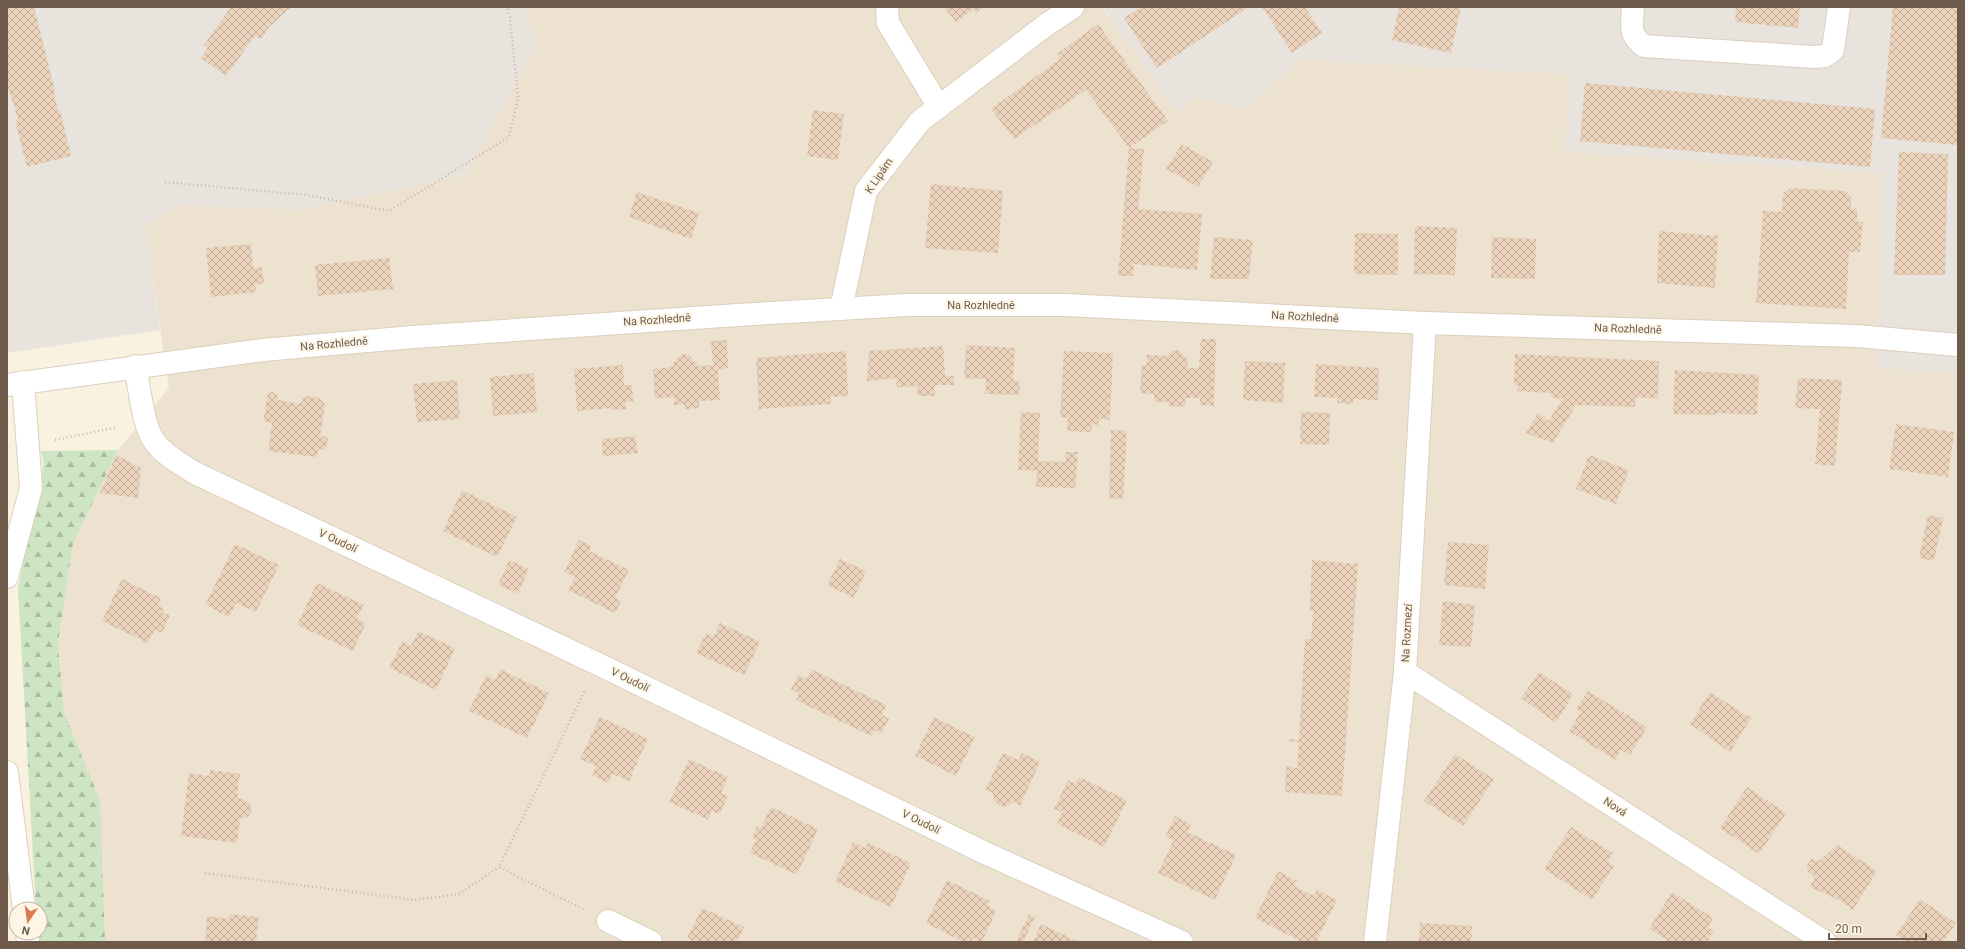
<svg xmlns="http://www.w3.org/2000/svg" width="1965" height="949" font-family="Roboto,sans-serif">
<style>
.residential{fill:#ede2cf}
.industrial{fill:#e8e3dc}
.forest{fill:url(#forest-firs)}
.building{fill:url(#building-cross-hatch)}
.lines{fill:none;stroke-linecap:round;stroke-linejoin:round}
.minor-casing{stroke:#dccfbe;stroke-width:24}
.path{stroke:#d0b7a0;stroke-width:2.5;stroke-dasharray:1 3;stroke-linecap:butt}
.minor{stroke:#fff;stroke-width:22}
.labels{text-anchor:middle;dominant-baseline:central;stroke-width:4;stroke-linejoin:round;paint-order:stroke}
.street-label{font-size:11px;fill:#6e5b4b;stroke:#fdf6e7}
</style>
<defs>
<pattern id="forest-firs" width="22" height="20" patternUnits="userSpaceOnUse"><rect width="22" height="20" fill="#cde5c2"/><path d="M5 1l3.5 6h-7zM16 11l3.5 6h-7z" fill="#abbda0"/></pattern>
<pattern id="building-cross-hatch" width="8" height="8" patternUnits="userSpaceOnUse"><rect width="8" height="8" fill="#ecd3bc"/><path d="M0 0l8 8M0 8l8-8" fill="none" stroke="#c3ae9b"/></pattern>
</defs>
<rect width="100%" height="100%" fill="#f9f2e1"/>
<path class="residential" d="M526,7H1102L1178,113L1194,97L1246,109L1301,60L1569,74L1565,152L1883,173L1877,367L1958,373V942H105L104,908L64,713L58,643L73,544L118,450L169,388L145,226L180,205L301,210L536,45Z"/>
<g class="industrial">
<path d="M7,7H526L536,45L466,175L301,210L180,205L145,226L160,330L7,353Z"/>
<path d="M1107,7H1958V373L1877,368L1882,173L1565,152L1568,74L1301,60L1246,109L1194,97L1178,113L1104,9Z"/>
</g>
<path class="forest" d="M118,450L73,544L58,643L64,713L100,800L105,942H39L40,909H36L18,588L44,463L41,451Z"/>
<g class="building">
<path d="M7,7H34L55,91L54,92L58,111L60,110L71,156L27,167L15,121L18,120L7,83Z"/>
<path d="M231,7H291L269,27L261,39L255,36L226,76L201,58L208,47L204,45Z"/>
<path d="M944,7H984L976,13L974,9L956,22Z"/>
<path d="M1141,7H1249L1157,68L1124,18Z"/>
<path d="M1262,7H1305L1322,33L1292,53Z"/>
<path d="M1399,7H1461L1451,53L1392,40Z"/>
<path d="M1736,7H1800L1798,28L1735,22Z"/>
<path d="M1893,7H1958V145L1881,138Z"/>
<path d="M1098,24L1168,121L1129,148L1144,149L1138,209L1202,214L1197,270L1134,264L1133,276H1118L1129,148L1086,90L1014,139L991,109L1060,59L1057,54Z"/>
<path d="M1585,83L1875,109L1870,167L1580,141Z"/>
<path d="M813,110L844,114L838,160L807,156Z"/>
<path d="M1182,144L1213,162L1198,187L1166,169Z"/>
<path d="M1899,152L1948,154L1945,275H1894Z"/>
<path d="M931,184L1003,191L998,253L925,248Z"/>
<path d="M1790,188L1846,191L1851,197V208L1857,209V221L1863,222L1860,252H1849L1846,309L1756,303L1763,211L1782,212L1783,193Z"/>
<path d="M637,192L699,213L691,239L629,217Z"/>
<path d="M1415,226L1457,228L1455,275L1414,274Z"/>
<path d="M1659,231L1718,236L1715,288L1657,283Z"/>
<path d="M1355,233L1398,234V275L1354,274Z"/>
<path d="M1214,237L1253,240L1249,279H1210Z"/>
<path d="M1492,237L1536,239L1535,279L1491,278Z"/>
<path d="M251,244L253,268L262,267L264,283L255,285L256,292L211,297L206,248Z"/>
<path d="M389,258L393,289L318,296L315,265Z"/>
<path d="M1201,339H1216L1214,406L1200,405V398H1185V407L1169,406V402H1154V394L1140,393L1142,365H1147V355L1167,356L1171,351L1179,350L1185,357H1188L1187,368H1199Z"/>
<path d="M727,340L728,368L718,369L720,400L699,401V408L685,409L684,404L674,405V397L655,399L653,369L673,367V362H675L679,356L684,354L690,355L694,361H697V366L713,365L711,341Z"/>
<path d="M966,345L1015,348L1013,380L1020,381L1019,395L985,394L986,379L964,378Z"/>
<path d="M943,346L945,376H954V385H935V396H918L917,386L897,387L896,378L867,381L869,351Z"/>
<path d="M846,351L848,396L831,397V404L759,409L756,358Z"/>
<path d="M1064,351L1113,353L1110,420L1099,419V425L1092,424L1091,432L1067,431L1068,418L1060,417Z"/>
<path d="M1515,354L1659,361L1658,399L1636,397L1635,407L1576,405L1553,443L1526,433L1538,413L1549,421L1562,399L1551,397V393L1517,391L1518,385H1514Z"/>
<path d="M1245,361L1285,363L1283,403L1243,400Z"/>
<path d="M1316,364L1379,368L1378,400L1353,399V404L1337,403V398L1314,397Z"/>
<path d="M623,365L624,385H632L633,401L626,402V409L611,410V408L577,411L574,369Z"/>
<path d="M1675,370L1759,375L1757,415L1716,413V415L1673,414Z"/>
<path d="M534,373L537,412L493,416L490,377Z"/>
<path d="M1798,378L1842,380L1835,466L1815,464L1820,409L1795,408Z"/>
<path d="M457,380L460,419L417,422L413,384Z"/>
<path d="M272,392L277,395L278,400L300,404L301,401L303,402V399L308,396L319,398L323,402L325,405L320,436L328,437L326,450L318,449L317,457L268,451L272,423L263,422L268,394Z"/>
<path d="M1021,412L1040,413L1038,461L1065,462L1066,452H1078L1075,488L1036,487L1037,471L1018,470Z"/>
<path d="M1301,412L1330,413L1329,445L1300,444Z"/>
<path d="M1896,424L1954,432L1948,477L1889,469Z"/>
<path d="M1111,430L1127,431L1123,499L1109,498Z"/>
<path d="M635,436L638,453L603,456L602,439Z"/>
<path d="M116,455L141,468L138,498L100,493Z"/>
<path d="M1589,455L1629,470L1616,504L1576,489Z"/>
<path d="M462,490L517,517L497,557L443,531Z"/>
<path d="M1928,515L1943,518L1934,561L1919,558Z"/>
<path d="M579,540L591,546L589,551L629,570L615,598L621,601L615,613L568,590L575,577L564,572Z"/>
<path d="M1448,542L1489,545L1485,589L1444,585Z"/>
<path d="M235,544L279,565L256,612L236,603L229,617L205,605Z"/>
<path d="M840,559L866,571L854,598L827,585Z"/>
<path d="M509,560L529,569L518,594L498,585Z"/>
<path d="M1312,560L1358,564L1342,796L1285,792L1286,767L1297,768L1299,742L1288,741V739L1299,740L1305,639H1311L1313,612L1310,611V605Z"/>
<path d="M122,579L161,598L158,606L164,609L162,612L170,616L162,633L155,629L148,643L102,621Z"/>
<path d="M317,583L364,605L357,619L366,623L353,651L297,625Z"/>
<path d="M1443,601L1475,605L1471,647L1439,645Z"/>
<path d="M720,623L760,642L744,675L696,653L706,634L713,637Z"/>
<path d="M418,631L455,648L436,690L389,668L402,642L411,646Z"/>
<path d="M500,669L549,693L527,738L469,711L486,675L495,680Z"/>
<path d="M811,669L886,705L882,715L889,719L882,733L875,730L871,736L796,700L799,693L791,689L798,675L806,679Z"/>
<path d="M1539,672L1573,694L1556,723L1521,698Z"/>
<path d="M1588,691L1647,727L1630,755L1621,750L1615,760L1569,731L1581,712L1576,709Z"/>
<path d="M1710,692L1751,718L1730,752L1690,724Z"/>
<path d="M600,717L648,739L629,781L613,774L608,783L592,775L596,766L580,759Z"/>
<path d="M934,717L975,737L956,776L915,756Z"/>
<path d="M1003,753L1018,760L1022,753L1040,762L1020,806L1013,802L1005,807L999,806L993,799V793L985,790Z"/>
<path d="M1455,754L1494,779L1463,826L1424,801Z"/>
<path d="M689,759L728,777L721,793L728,796L720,814L712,811L708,820L669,802Z"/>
<path d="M210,770L240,774L237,798L244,799L250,803L252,811L248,817L240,819L237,843L181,836L189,773L209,776Z"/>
<path d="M1079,777L1127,800L1104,847L1057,824L1062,812L1054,809L1068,780L1076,784Z"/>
<path d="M1747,787L1786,813L1759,854L1720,828Z"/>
<path d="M771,807L818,829L797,875L750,853L756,840L752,838L757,826L761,828Z"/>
<path d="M1175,816L1191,824L1188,832L1236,855L1215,900L1158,873L1173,841L1165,837Z"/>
<path d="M1571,827L1613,853L1607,862L1614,866L1592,900L1544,869Z"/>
<path d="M853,842L865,848L868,843L911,863L891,907L835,882Z"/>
<path d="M1837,845L1877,871L1853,910L1839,900L1810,887L1815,877L1808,872L1807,865L1812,859L1819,861Z"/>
<path d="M1278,871L1297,881L1294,886L1314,896L1317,890L1337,900L1316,942H1302L1255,918Z"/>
<path d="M947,880L990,901L988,906L996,911L982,942L973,938L971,942H963L926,923Z"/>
<path d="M1672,892L1713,918L1708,927L1714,931L1707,942H1670L1649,929Z"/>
<path d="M1920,899L1956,923L1943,942H1907L1896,935Z"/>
<path d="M702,908L744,927L737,942H695L687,938Z"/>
<path d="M230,914L259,917L256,942H205L207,916L229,919Z"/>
<path d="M1029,914L1035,917L1024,940L1028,942H1016Z"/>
<path d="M1420,923L1472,926L1471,942H1419Z"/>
<path d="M1041,924L1079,942H1033Z"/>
</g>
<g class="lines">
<defs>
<g id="minor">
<path d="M887,7L888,23L939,107"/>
<path d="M1633,7C1632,26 1628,34 1644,46L1814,57L1825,56L1833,50L1839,7"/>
<path d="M841,309L866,191L920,121L1046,25L1073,7"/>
<path d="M135,366C140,388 142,423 154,441C164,455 181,464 195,473L598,664L985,853L1182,942"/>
<path d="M7,385L263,350L413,337L738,315L907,305H1065L1425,323L1857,336L1958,345"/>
<path d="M7,577L31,488L23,382"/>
<path d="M1405,672L1825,942"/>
<path d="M7,772L24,909"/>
<path d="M608,921L651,942"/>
<path d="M27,933L28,942"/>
<path d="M1375,942L1405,672L1425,323"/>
</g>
</defs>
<use href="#minor" class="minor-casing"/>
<g class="path">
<path d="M165,182L307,195L389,211L509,137L518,98L510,17L507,7"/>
<path d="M55,440L118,427"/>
<path d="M205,873L415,900L459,894L499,867"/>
<path d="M583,909L499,867L585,690"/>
</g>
<use href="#minor" class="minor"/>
</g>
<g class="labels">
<g class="street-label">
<text transform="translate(879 176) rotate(-56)">K Lipám</text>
<text x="981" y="305">Na Rozhledně</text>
<text transform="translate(1305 317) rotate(3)">Na Rozhledně</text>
<text transform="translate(657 320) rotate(-4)">Na Rozhledně</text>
<text transform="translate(1628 329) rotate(2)">Na Rozhledně</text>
<text transform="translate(334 344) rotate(-5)">Na Rozhledně</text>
<text transform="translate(338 541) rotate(25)">V Oudolí</text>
<text transform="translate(1407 633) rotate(-87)">Na Rozmezí</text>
<text transform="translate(630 680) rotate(26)">V Oudolí</text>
<text transform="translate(1615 807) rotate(33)">Nová</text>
<text transform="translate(921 822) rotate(26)">V Oudolí</text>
</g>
</g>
<rect width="1965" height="949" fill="none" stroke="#6e5b4b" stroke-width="16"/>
<g transform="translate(28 921) rotate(193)"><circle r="19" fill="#fdf6e7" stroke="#c4b8a9"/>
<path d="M0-3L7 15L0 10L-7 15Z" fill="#d87c51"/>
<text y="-6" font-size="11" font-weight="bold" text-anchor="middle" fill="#6e5b4b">N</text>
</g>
<path d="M1829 933v6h97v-6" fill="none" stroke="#6e5b4b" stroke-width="2"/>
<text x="1835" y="933" font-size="12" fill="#6e5b4b" stroke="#fdf6e7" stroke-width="3" paint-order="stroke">20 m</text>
</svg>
